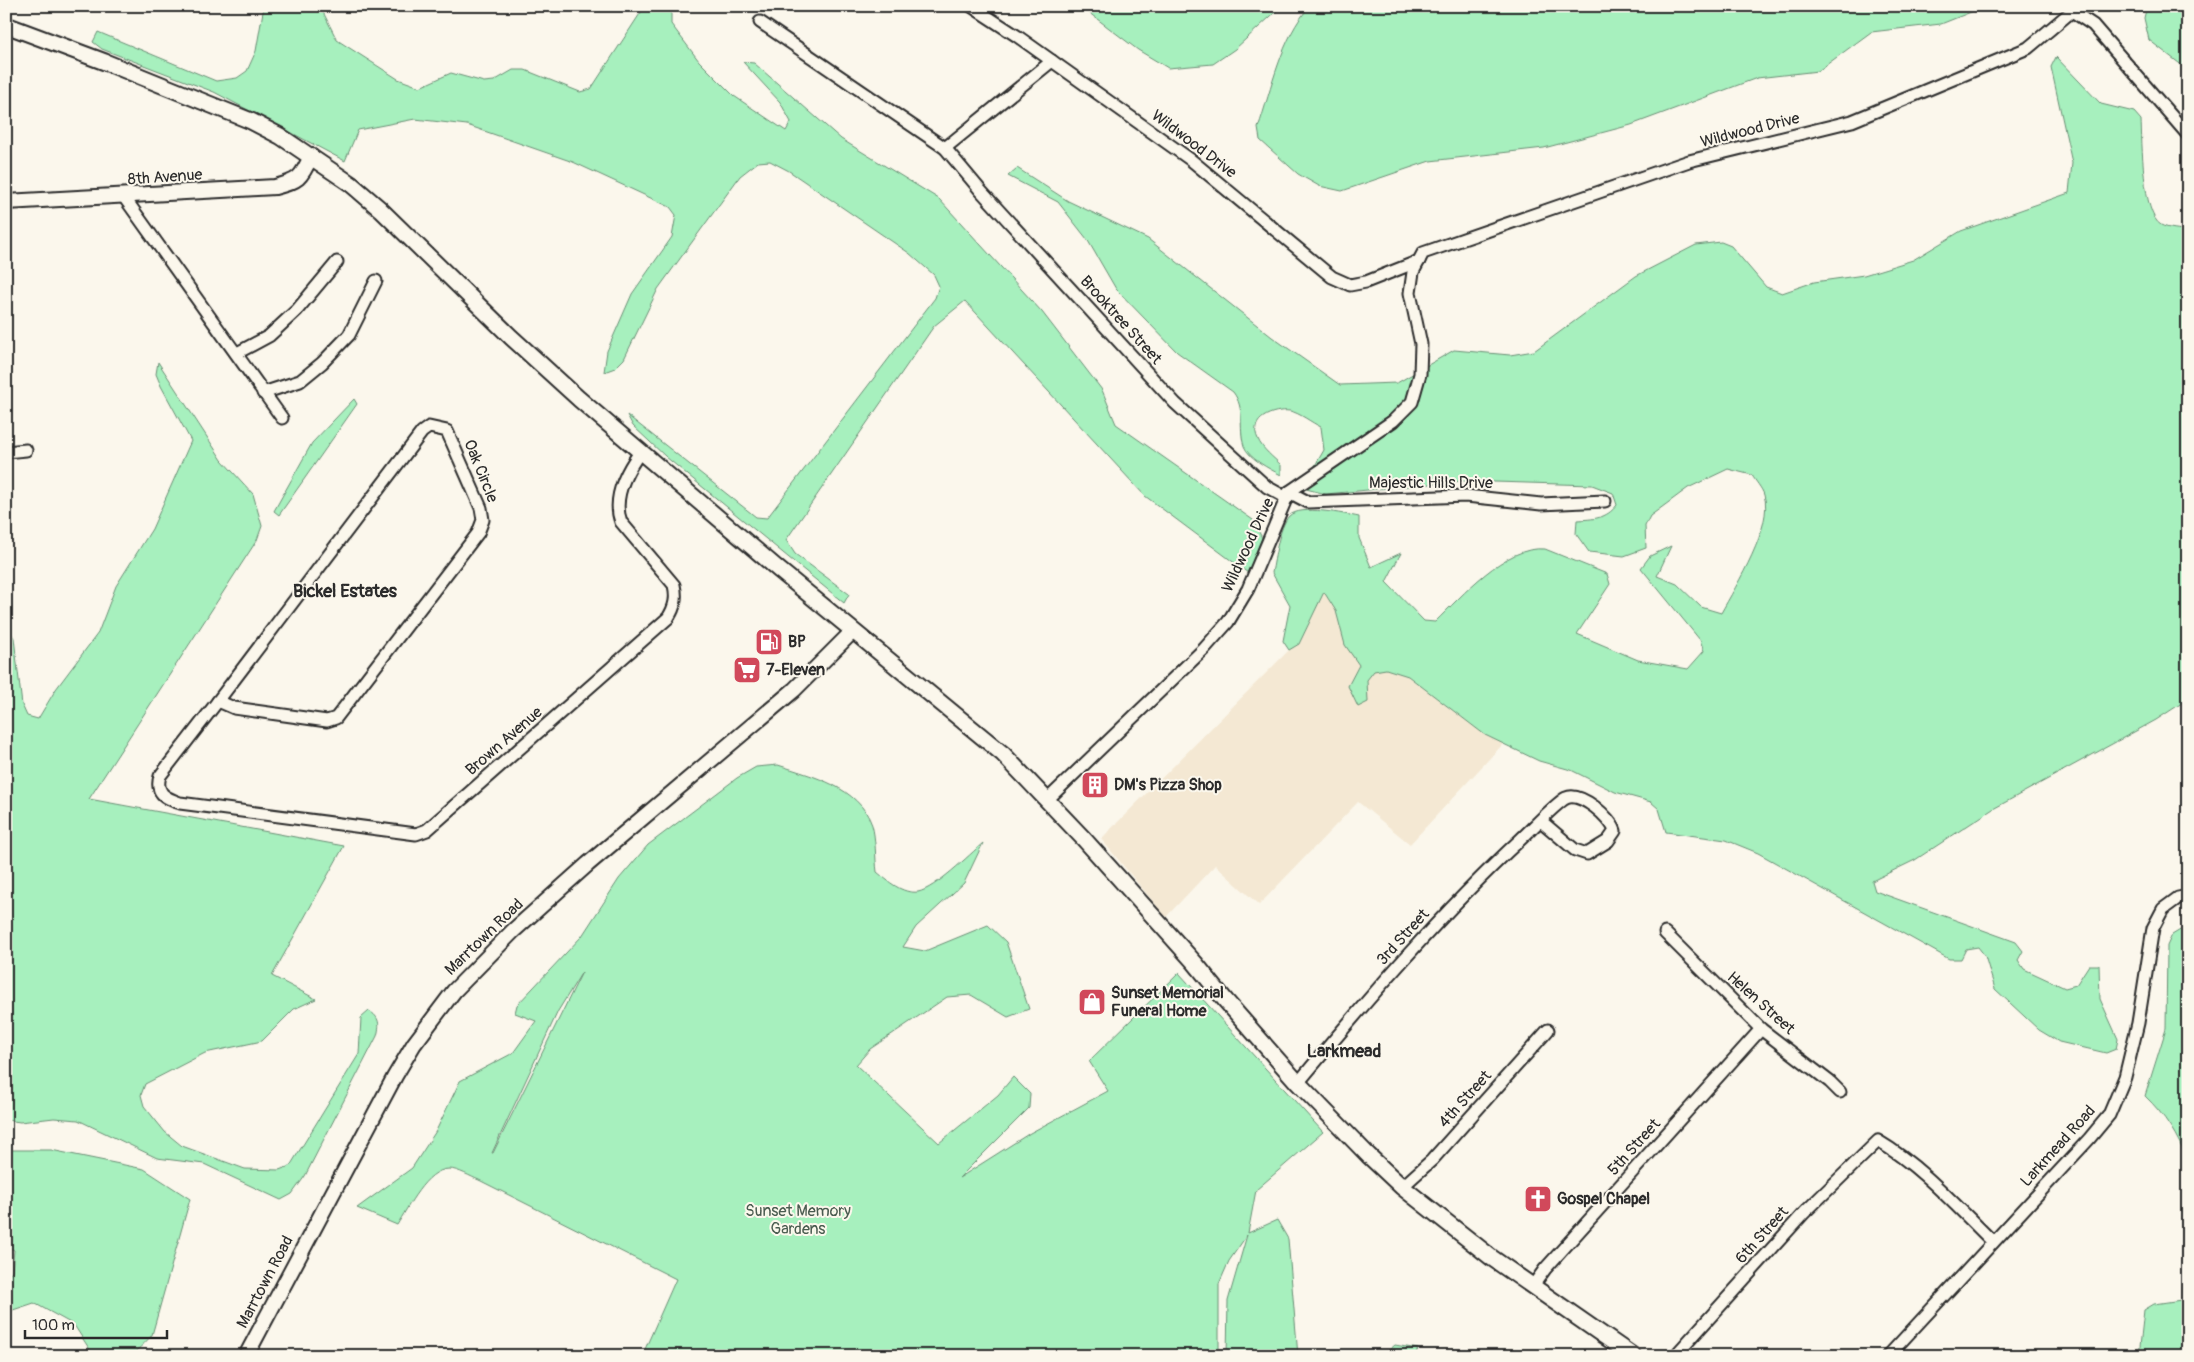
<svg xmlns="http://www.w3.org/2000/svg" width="2194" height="1362" font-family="Pangolin,sans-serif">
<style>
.built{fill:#f4e8d3}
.green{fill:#a7f0be;stroke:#698e74;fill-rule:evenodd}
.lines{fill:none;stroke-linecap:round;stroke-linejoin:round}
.minor-casing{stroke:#2b2b2b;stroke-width:15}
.tertiary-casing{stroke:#2b2b2b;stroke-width:18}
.secondary-casing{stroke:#2b2b2b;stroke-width:19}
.minor{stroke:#fbf7ec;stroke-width:11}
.tertiary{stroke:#fbf7ec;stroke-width:14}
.secondary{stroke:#fbf7ec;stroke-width:15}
.labels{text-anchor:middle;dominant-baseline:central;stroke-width:4;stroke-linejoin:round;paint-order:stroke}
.street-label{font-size:16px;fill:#2b2b2b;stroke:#fbf7ec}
.poi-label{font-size:16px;font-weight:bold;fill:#2b2b2b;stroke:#fbf7ec;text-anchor:start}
.park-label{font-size:16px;fill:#4a5c50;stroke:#fbf7ec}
.neighbourhood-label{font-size:18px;font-weight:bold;fill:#2b2b2b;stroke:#fbf7ec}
</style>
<rect width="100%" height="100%" fill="#fbf7ec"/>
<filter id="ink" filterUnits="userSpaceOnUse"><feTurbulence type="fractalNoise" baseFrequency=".02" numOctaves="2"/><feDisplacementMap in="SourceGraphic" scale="10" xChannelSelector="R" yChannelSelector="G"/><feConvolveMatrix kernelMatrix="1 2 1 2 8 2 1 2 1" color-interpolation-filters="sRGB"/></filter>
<g filter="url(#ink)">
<path class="built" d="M1324,592L1336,611L1345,645L1359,665L1348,686L1368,702L1367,680L1374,671L1386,669L1408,676L1485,735L1503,744L1410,844L1358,802L1259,905L1215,865L1166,917L1101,839L1289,650L1299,644Z"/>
<g class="green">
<path d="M264,6H320L337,40L398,79L420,87L451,73L484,82L494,81L513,70H525L580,92L591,89L645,6H676L671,13V24L699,61L734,96L786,131L791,122L780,102L743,62L754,63L841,139L939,199L1042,312L1102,390L1116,424L1253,520L1262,538L1248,573L1145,496L965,301L934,326L786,540L795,554L849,594L844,603L666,457L633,426L627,415L756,517L767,518L935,298L939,286L934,275L909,253L789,171L770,161L758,162L740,176L658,289L624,359L615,368L604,372L607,351L632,294L672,237L676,215L670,207L573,162L467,125L415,119L358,130L345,161L214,92L102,49L93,42L98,32L216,81L237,78L247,71L256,51Z"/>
<path d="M1080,6H1282L1235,49L1213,64L1168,68L1138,50Z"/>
<path d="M1310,6H1986L1941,24L1871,32L1818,71L1757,78L1631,125L1544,148L1430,161L1342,191L1319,186L1298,174L1260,140L1258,128C1272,88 1281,38 1310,6Z"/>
<path d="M2147,6H2172L2174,10L2188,16V70L2149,40L2144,18Z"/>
<path d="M2056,57L2101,104L2134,112L2141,120C2142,141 2142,214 2161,225C2168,229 2180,229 2188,231V699L2156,720L1993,809L1915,860L1872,881L1875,891L2016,942L2023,951L2018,960L2024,969L2065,988L2076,985L2089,965H2099L2100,999L2118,1039L2116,1049L2106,1053L2059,1042L2039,1030L1995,989L1985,956L1978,947L1966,949L1961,959H1949L1758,853L1726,840L1666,832L1659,809L1651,802L1615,792L1571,770L1539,761L1485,735L1408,676L1386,669L1374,671L1367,680L1368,702L1358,707L1348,686L1359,665L1345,645L1336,611L1324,592L1299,644L1289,650L1283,641L1290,605L1272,573C1275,558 1279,527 1289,516C1301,504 1344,514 1359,517V538L1371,567L1401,553L1386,582L1424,621L1435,622C1462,596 1505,545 1545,549L1607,574L1610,584L1577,634L1638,660L1688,669L1704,651L1700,640L1641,568L1650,556L1671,546L1657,576L1677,584L1701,607L1721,613C1736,586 1774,525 1764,495C1762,488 1755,481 1752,475L1728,469L1688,488L1650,516L1645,526L1646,548L1624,556L1589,552L1576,534L1577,520C1594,519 1606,519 1617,505L1613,493L1592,485L1462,481L1326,494L1302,488L1324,450L1321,427C1312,423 1300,413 1290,411C1273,409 1248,419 1258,439C1262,449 1274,458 1281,465V475C1270,469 1249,459 1244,446C1238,427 1246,409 1233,392L1177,352L1116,289L1087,239L1058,202L1008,176L1017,168L1068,201L1148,239L1272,337L1340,385L1397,383L1454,350L1510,355L1534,351L1636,276L1696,245L1721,242L1731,246L1766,287L1782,293L1814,282L1864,275L1913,260L1961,231L2069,193L2072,163L2051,67Z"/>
<path d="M158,362L222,460L253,494L262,526L257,540L89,799L344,846L272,976L316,999L294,1009L262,1041L205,1053L145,1084L141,1095L144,1106L165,1132L182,1146L245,1169L279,1170L290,1166L359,1054L361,1018L369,1011C380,1017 380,1025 377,1036L305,1176L292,1194L281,1200L204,1164L157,1158L78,1120L54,1118L20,1122L6,1120V624L14,638L22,705L27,716L38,719L56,689L98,633L116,586L152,529L191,441L161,386L156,374Z"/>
<path d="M354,399L357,404L279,515L274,511L312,443Z"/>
<path d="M778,765C812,776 859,787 872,825C876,839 875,857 877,872C888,881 902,894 918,892C935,889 969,855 983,843L964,883L916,927L903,947L925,951L988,925L1006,942L1029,1009L1008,1017L971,995L947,997L870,1049L856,1065L939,1143L998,1095L1013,1077L1030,1094L1029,1108L959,1178L1030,1133L1108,1091L1089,1061L1179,973L1323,1132L1256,1190L1248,1233L1277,1220L1288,1239L1298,1356H1227L1228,1301L1247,1235L1229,1261L1219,1284V1356H642L676,1279L479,1180C471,1177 458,1169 449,1169C426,1169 408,1208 397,1225L357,1208L412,1168L436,1131L460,1081L513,1053L536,1021L515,1013L517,1005L582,936L619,879L648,845L737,778L756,767ZM582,972L493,1153H492L558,1011Z"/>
<path d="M2182,929L2188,934V1162C2178,1136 2165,1115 2145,1096L2166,1029L2167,946L2172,935Z"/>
<path d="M6,1150H51L144,1169L190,1199L152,1335C129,1361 127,1356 94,1356L74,1325L34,1303L13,1310L6,1317V1276L12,1271L14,1250L6,1246Z"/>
<path d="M2188,1299V1356H2139L2144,1310L2154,1304Z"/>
<path d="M1395,1345L1418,1349L1415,1356H1382Z"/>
</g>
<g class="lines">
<defs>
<g id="minor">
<path d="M971,6L1017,36L1191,160L1332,277L1350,285L1366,282L1419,261"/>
<path d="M2072,11L2093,25L2188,135"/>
<path d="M760,22L945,148L981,191L1175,403L1267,487L1287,498"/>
<path d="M945,148L1052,61"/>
<path d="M124,197L282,418"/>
<path d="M237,353L269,336L297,310L337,262"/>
<path d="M263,393L300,381L322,363L349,335L376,281"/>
<path d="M429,427L447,431L481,508L483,520L478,533L336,718L327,721L234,708L218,701L422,432Z"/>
<path d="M6,452L26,450"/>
<path d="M1289,492L1308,502L1466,496L1541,504L1605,501"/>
<path d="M218,701L160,776C155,793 165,798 180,803L416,834L427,830L668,618C675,607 677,598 674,585L621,522C612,498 627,470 641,451"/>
<path d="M1046,801L1204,649L1228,622L1248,589L1289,492L1393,421L1412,402L1420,374L1421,344L1410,293L1413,272L1423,253L1689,161L1852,121L2028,48L2078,6"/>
<path d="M1665,933L1761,1029L1830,1082L1840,1092"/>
<path d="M1298,1083C1368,999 1441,913 1521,839C1531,830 1556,803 1566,798C1581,791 1611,818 1615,831L1608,841L1587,854L1575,850L1541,821"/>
<path d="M1402,1187L1432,1160L1548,1030"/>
<path d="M1532,1287L1545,1269L1761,1029"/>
<path d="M1675,1356L1803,1214L1878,1141C1922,1167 1956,1206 1993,1242"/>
<path d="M1888,1356L2089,1139L2109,1115L2125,1077L2138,1023L2153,928L2163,909L2178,898L2188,896"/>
</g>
<g id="tertiary">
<path d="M6,202L275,187C298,181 301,179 311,156"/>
<path d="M246,1356L395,1076L414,1044L454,991L513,931L588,864L794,690L853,631"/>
</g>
<path id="secondary" d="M6,25L105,62L251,121L280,136L351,184L380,209L511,337L579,399L778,569L1003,754L1083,838L1195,963L1226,1001L1298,1083L1368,1155L1402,1187L1492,1258L1633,1356"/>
</defs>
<use href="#minor" class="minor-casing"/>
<use href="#tertiary" class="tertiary-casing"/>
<use href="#secondary" class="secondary-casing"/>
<use href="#minor" class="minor"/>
<use href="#tertiary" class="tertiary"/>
<use href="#secondary" class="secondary"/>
</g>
</g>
<defs>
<symbol id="fuel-square" viewBox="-11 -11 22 22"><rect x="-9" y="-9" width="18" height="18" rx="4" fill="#d1495b" stroke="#fbf7ec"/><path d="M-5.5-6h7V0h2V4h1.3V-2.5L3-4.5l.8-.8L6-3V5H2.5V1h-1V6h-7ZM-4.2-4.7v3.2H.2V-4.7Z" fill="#fff"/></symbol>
<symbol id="supermarket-square" viewBox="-11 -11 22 22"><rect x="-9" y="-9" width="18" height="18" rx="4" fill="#d1495b" stroke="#fbf7ec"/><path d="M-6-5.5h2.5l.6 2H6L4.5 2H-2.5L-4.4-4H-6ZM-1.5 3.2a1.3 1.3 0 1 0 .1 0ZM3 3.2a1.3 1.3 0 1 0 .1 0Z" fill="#fff"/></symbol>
<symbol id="building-square" viewBox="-11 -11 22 22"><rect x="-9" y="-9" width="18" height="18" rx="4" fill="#d1495b" stroke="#fbf7ec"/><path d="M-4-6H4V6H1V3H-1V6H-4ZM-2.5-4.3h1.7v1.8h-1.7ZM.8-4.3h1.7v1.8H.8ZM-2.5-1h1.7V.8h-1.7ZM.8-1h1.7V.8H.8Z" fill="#fff"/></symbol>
<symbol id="shop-square" viewBox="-11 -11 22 22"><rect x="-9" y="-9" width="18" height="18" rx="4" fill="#d1495b" stroke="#fbf7ec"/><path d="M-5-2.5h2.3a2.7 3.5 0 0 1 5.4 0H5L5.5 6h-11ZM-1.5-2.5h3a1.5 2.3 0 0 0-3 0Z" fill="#fff"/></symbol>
<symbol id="church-square" viewBox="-11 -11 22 22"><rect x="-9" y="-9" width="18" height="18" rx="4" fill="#d1495b" stroke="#fbf7ec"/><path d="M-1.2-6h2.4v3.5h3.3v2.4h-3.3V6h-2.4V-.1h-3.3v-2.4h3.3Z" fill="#fff"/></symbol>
</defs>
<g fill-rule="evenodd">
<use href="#fuel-square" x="753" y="626" width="32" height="32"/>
<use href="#supermarket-square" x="731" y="654" width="32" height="32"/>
<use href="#building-square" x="1079" y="769" width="32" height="32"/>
<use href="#shop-square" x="1076" y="986" width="32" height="32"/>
<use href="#church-square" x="1522" y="1183" width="32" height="32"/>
</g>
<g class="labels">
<g class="street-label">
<text transform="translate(1750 130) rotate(-14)">Wildwood Drive</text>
<text transform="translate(1194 144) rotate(37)">Wildwood Drive</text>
<text transform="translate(165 177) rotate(-4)">8th Avenue</text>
<text transform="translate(1121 320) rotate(48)">Brooktree Street</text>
<text transform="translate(481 471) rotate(68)">Oak Circle</text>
<text x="1431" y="483">Majestic Hills Drive</text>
<text transform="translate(1248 545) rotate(-65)">Wildwood Drive</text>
<text transform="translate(504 741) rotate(-41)">Brown Avenue</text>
<text transform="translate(484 937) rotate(-44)">Marrtown Road</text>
<text transform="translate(1403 937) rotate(-48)">3rd Street</text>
<text transform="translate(1761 1003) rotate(42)">Helen Street</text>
<text transform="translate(1465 1099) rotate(-48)">4th Street</text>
<text transform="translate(2058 1146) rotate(-48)">Larkmead Road</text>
<text transform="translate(1634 1147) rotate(-48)">5th Street</text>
<text transform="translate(1762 1235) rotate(-48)">6th Street</text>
<text transform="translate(265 1282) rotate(-62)">Marrtown Road</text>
</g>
<g class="poi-label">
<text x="788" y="642">BP</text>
<text x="766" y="670">7-Eleven</text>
<text x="1114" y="785">DM's Pizza Shop</text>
<text x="1111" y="993">Sunset Memorial<tspan x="1111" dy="18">Funeral Home</tspan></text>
<text x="1557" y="1199">Gospel Chapel</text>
</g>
<g class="park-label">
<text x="798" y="1211">Sunset Memory<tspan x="798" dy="18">Gardens</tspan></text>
</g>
<g class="neighbourhood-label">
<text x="345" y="591">Bickel Estates</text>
<text x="1344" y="1051">Larkmead</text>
</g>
</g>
<rect width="2194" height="1362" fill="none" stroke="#fbf7ec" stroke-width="25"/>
<rect x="12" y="12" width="2169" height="1337" fill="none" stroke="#2b2b2b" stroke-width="2" filter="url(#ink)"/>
<path d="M25 1330v8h142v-8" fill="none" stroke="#2b2b2b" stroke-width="2.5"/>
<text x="32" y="1330" font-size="15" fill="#2b2b2b" stroke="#fbf7ec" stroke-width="4" paint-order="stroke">100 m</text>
</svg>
